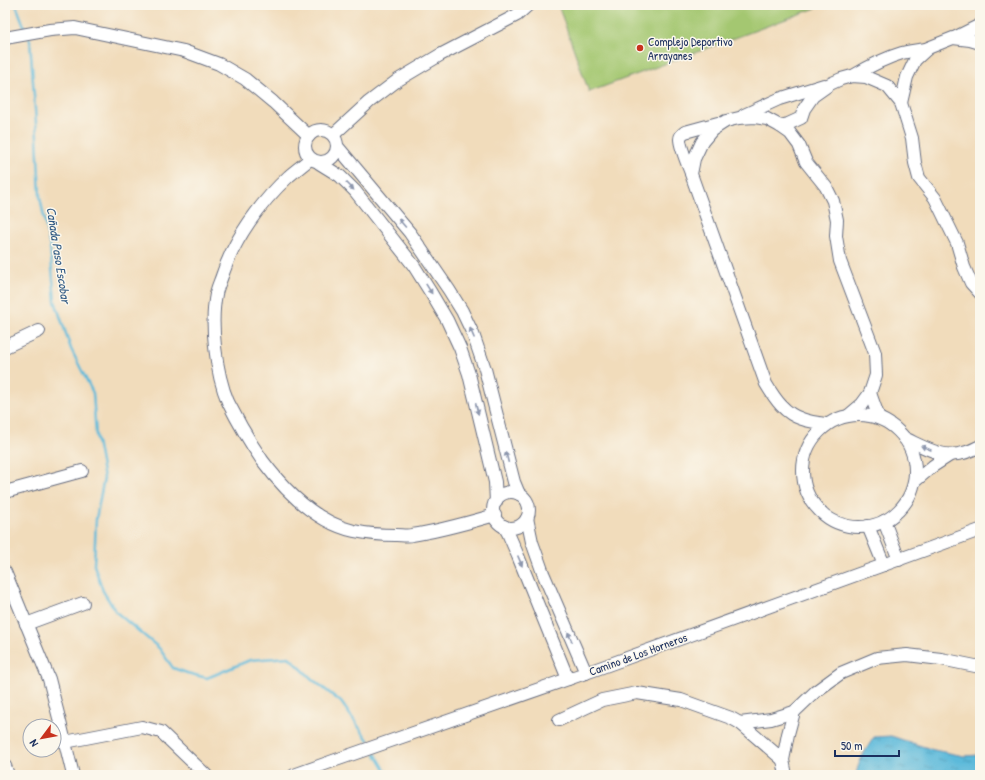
<svg xmlns="http://www.w3.org/2000/svg" width="985" height="780" font-family="'Patrick Hand',sans-serif">
<style>
.pitch{fill:#a4c771;stroke:#607b68}
.water{fill:url(#water-ripples);stroke:#3c749c}
.lines{fill:none;stroke-linecap:round;stroke-linejoin:round}
.stream{stroke:#5cb9da;stroke-width:2.5}
.minor-casing{stroke:#666c7f;stroke-width:14}
.minor{stroke:#fff;stroke-width:12}
.oneway{fill:#8d97ae}
.poi-dot{fill:#c8321e;stroke:#fbf7ec;stroke-width:1.5}
.labels{text-anchor:middle;dominant-baseline:central;stroke-width:3;stroke-linejoin:round;paint-order:stroke}
.poi-label{font-size:12px;fill:#1b2f5e;stroke:#fbf7ec;text-anchor:start}
.street-label{font-size:12px;fill:#1b2f5e;stroke:#fbf7ec}
.water-label{font-size:13px;font-style:italic;fill:#2e5883;stroke:#fbf7ec}
</style>
<defs>
<pattern id="water-ripples" width="26" height="14" patternUnits="userSpaceOnUse"><rect width="26" height="14" fill="#5cb9da"/><path d="M2 4q2-2 4 0t4 0M15 11q2-2 4 0t4 0" fill="none" stroke="#4b97b4"/></pattern>
</defs>
<rect width="100%" height="100%" fill="#fbf7ec"/>
<filter id="ink" filterUnits="userSpaceOnUse"><feTurbulence type="fractalNoise" baseFrequency=".025" numOctaves="2"/><feDisplacementMap in="SourceGraphic" scale="8" xChannelSelector="R" yChannelSelector="G"/><feConvolveMatrix kernelMatrix="1 2 1 2 8 2 1 2 1" color-interpolation-filters="sRGB"/></filter>
<filter id="wash" filterUnits="userSpaceOnUse"><feTurbulence type="fractalNoise" baseFrequency=".012" numOctaves="4" result="noise"/><feDisplacementMap in="SourceGraphic" scale="16" xChannelSelector="R" yChannelSelector="G"/><feGaussianBlur stdDeviation="0.9" result="paint"/><feColorMatrix in="noise" values="0 0 0 0 0 0 0 0 0 0 0 0 0 0 0 0 0 1.4 0 .05"/><feComposite in="paint" operator="in"/></filter>
<g filter="url(#wash)">
<rect width="100%" height="100%" fill="#f1dcbb"/>
<path class="pitch" d="M558,5H824L589,92Z"/>
<path class="water" d="M891,736L934,750L964,756L980,755V775H856C858,761 867,748 874,737Z"/>
<g class="lines">
<g class="stream">
<path d="M16,5L26,31"/>
<path d="M29,38L30,40L37,137L40,197L50,248L55,301L71,349L93,393L96,436L104,478L96,519L94,565L103,591L116,612L159,648L173,668L187,673L207,678L250,660L289,657L312,679L341,702L368,740"/>
<path d="M375,753L388,775"/>
</g>
</g>
</g>
<g filter="url(#ink)">
<g class="lines">
<defs>
<g id="minor">
<path d="M5,38L50,30L75,28L184,51L219,64L245,79L273,102L309,136"/>
<path d="M954,38L980,25"/>
<path d="M853,76C868,67 885,58 902,53C910,51 919,50 927,49"/>
<path d="M901,103L907,77L915,60L928,48L953,38L970,40L980,43"/>
<path d="M744,115L779,99L824,85"/>
<path d="M780,126L788,124L801,118L804,109L813,96L830,84L841,79L852,76L866,77L887,86L901,103L912,138L915,163L919,178L935,198L957,243L964,267L971,283L980,293"/>
<circle cx="321" cy="146" r="16"/>
<path d="M333,135L369,102L398,80L440,55L517,15L528,5"/>
<path d="M337,146L410,233L449,290L462,311L473,334L485,369L514,482L519,494"/>
<path d="M310,159C303,165 296,170 289,176C260,203 234,239 222,276C220,282 217,288 216,294C210,324 216,374 228,402C238,422 249,441 262,460C285,491 315,522 354,531C368,534 382,535 396,535C401,535 407,536 412,535C440,531 467,523 495,515"/>
<path d="M319,163L340,176L355,191L414,266L431,293L447,320L460,348L469,374L495,482L496,502"/>
<path d="M691,173C688,165 680,147 680,139C680,136 682,134 685,132L718,123"/>
<path d="M5,347L39,331"/>
<path d="M870,393L879,418"/>
<circle cx="859" cy="471" r="56"/>
<path d="M827,424C819,423 810,422 802,419C785,414 775,399 766,384L691,174L694,159L702,142L712,130L726,121L739,118L755,117L767,119L780,126L790,133L799,145L806,162L826,187L833,201L837,220L836,236L840,261L875,353L876,375L870,393L862,404L849,415"/>
<path d="M904,438C922,446 942,459 963,453C969,452 974,449 980,446"/>
<path d="M914,482L933,466L950,455"/>
<path d="M5,492L82,471"/>
<circle cx="511" cy="510" r="18"/>
<path d="M527,518L532,542L543,573L586,673"/>
<path d="M884,521L899,560"/>
<path d="M504,526L508,533L518,556L568,679"/>
<path d="M868,526L884,565"/>
<path d="M5,572L49,679L59,718L73,775"/>
<path d="M26,624L83,603"/>
<path d="M559,720L602,700L637,693L681,700L731,718L740,723L783,760"/>
<path d="M740,723L771,719L794,712"/>
<path d="M65,742L142,727L161,732L206,775"/>
<path d="M5,766L8,775"/>
<path d="M294,775L333,761L594,670L980,530"/>
<path d="M786,775L783,760L788,734L794,712L815,692L841,673L877,658L907,655L941,659L980,667"/>
</g>
</defs>
<use href="#minor" class="minor-casing"/>
<use href="#minor" class="minor"/>
</g>
<defs><path id="oneway-solid" d="M-6-.8H1V-3.2L6.5 0L1 3.2V.8H-6Z"/></defs>
<g class="oneway">
<use href="#oneway-solid" transform="translate(350 186) rotate(46)"/>
<use href="#oneway-solid" transform="translate(402 223) rotate(-130)"/>
<use href="#oneway-solid" transform="translate(429 289) rotate(58)"/>
<use href="#oneway-solid" transform="translate(472 333) rotate(-113)"/>
<use href="#oneway-solid" transform="translate(477 409) rotate(76)"/>
<use href="#oneway-solid" transform="translate(926 448) rotate(-157)"/>
<use href="#oneway-solid" transform="translate(507 457) rotate(-104)"/>
<use href="#oneway-solid" transform="translate(520 561) rotate(67)"/>
<use href="#oneway-solid" transform="translate(570 637) rotate(-113)"/>
</g>
</g>
<circle class="poi-dot" cx="640" cy="48" r="4"/>
<g class="labels">
<g class="poi-label">
<text x="648" y="41">Complejo Deportivo<tspan x="648" dy="14">Arrayanes</tspan></text>
</g>
<g class="street-label">
<text transform="translate(638 654) rotate(-20)">Camino de Los Horneros</text>
</g>
<g class="water-label">
<text transform="translate(59 255) rotate(81)">Cañada Paso Escobar</text>
</g>
</g>
<rect width="985" height="780" fill="none" stroke="#fbf7ec" stroke-width="20"/>
<g transform="translate(42 738) rotate(238)"><circle r="19" fill="#fbf7ec" stroke="#a1a7b3"/>
<path d="M0-3L7 15L0 10L-7 15Z" fill="#c8321e"/>
<text y="-6" font-size="11" font-weight="bold" text-anchor="middle" fill="#1b2f5e">N</text>
</g>
<path d="M835 750v6h64v-6" fill="none" stroke="#1b2f5e" stroke-width="2"/>
<text x="841" y="750" font-size="12" fill="#1b2f5e" stroke="#fbf7ec" stroke-width="3" paint-order="stroke">50 m</text>
</svg>
